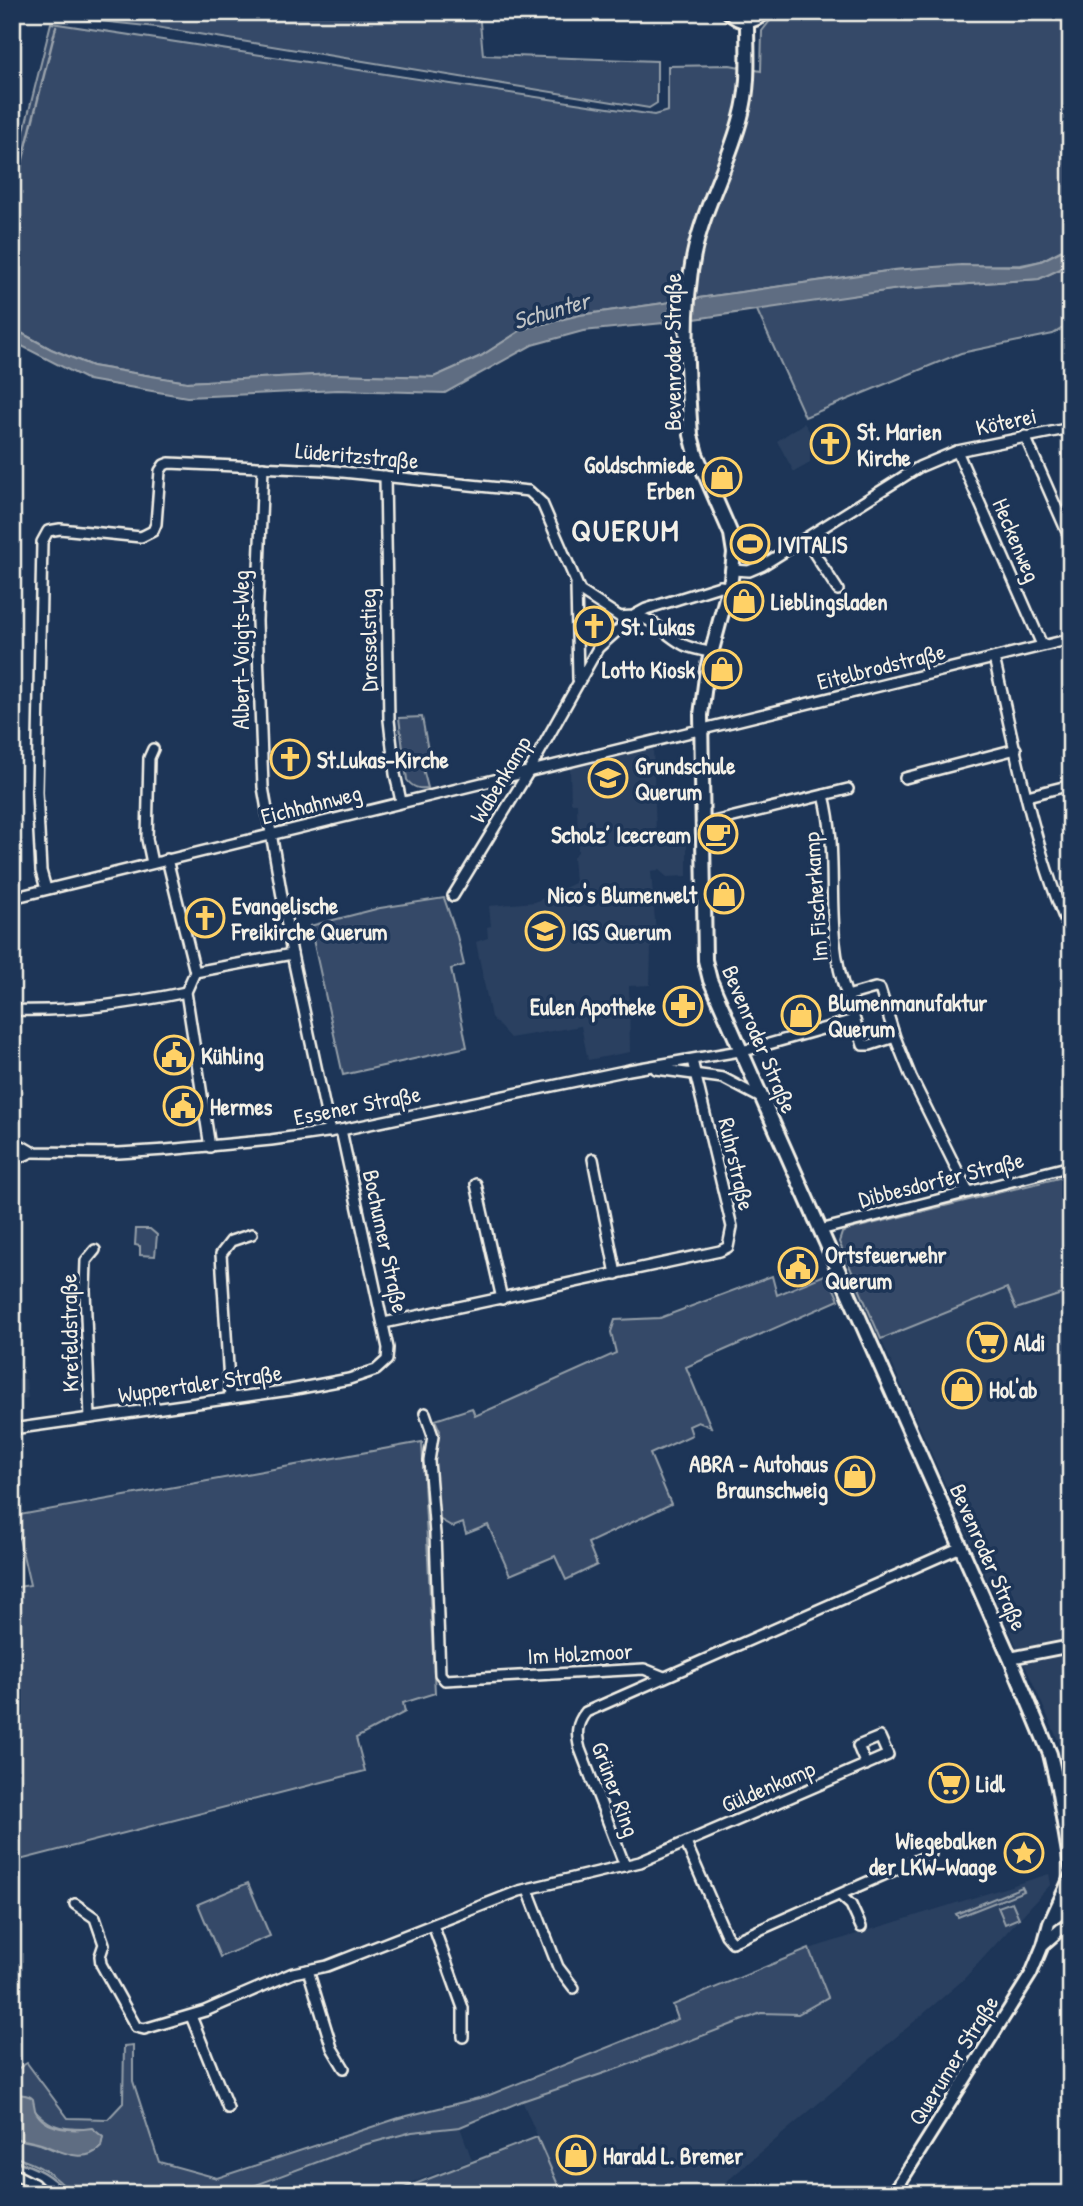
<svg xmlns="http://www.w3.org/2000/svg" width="1083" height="2206" font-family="'Patrick Hand',sans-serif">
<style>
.built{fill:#2a4060}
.green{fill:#354a67;stroke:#949ea8;stroke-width:2}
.water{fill:#5e6d82;stroke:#9aa2ab;stroke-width:2}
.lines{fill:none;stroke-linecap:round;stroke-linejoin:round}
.stream{stroke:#9aa2ab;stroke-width:2.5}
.minor-casing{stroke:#f4f1e8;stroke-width:14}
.tertiary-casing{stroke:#f4f1e8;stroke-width:16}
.secondary-casing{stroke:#f4f1e8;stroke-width:18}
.minor{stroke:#1d3557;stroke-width:9}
.tertiary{stroke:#1d3557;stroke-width:10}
.secondary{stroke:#1d3557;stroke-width:12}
.labels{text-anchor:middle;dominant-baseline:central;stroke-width:7;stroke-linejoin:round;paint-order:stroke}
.street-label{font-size:23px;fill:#f4f1e8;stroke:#1d3557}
.poi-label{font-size:23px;font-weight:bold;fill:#f4f1e8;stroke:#1d3557;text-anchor:start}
.water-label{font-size:24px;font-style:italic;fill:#c0c3c4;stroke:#1d3557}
.district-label{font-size:30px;font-weight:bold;letter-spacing:2px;fill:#f4f1e8;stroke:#1d3557}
</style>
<rect width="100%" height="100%" fill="#1d3557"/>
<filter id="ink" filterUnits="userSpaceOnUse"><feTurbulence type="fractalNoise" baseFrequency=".0143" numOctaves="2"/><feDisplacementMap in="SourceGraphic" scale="14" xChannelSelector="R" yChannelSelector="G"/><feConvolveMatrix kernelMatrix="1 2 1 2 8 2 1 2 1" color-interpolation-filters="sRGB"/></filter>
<g filter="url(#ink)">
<g class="built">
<path d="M804,423L810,432V463L794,472L777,441Z"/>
<path d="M653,747L656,833H687V876L667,877L659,870L651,871L656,933L651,948L650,985L629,986L630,1052L588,1060L581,1026L510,1038L491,1017L476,942L488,938L487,927L491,926L489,906L535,902L575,883L573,857L578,852L577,803H571L570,767Z"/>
<path d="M1007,1287L1016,1308L1071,1291V1777L1069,1765L881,1339Z"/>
<path d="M12,1378L26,1379L28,1398L12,1401Z"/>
<path d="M1049,1874L1051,1884L963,1980L712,2194H562L515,2084L678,2019L673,2005L809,1949Z"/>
<path d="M460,2127L472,2160L381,2194H232L363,2145L412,2132Z"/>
</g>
<g class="green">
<path d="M52,12H479L483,55L657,61V103L649,108L156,27L51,16Z"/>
<path d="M777,12H1071V236L1062,250L1041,261L1021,265L962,266L894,270L580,315L524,329L481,356L434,377L333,374L187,382L92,366L51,349L12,328V179L51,23L654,115L668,111V66L730,65L761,71L762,31Z"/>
<path d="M1071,264V323L1053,334L961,353L805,417L756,308L899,289L1039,279Z"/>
<path d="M422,717L431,767L423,769L428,788C419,789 413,788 407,780L399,718Z"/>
<path d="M444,898L457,936L464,965L451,969L467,1047L343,1075L310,926L380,908Z"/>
<path d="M1071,1175V1291L1016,1309L1007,1288L881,1339L839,1242L842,1233L847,1230Z"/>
<path d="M136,1229H150L157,1235L155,1256L140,1255V1246L135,1245Z"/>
<path d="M827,1274L839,1300L686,1367L711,1427L698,1422L689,1426L692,1435L650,1454L671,1504L588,1543L597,1565L566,1580L555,1556L510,1575L488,1525L466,1534L463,1523L453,1527L439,1519L433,1468L440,1431L435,1420L472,1408L475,1416L616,1353L611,1332L615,1320L660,1318L772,1276L777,1295Z"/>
<path d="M422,1442L435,1693L403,1703L405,1712L356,1738L365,1771L12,1862V1588L30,1585L14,1516Z"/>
<path d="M248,1883L270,1936L220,1957L198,1904Z"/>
<path d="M1022,1887L1024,1891L958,1917L956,1914Z"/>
<path d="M1012,1902L1019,1918L1005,1924L998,1907Z"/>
<path d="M809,1949L828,1997L798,2014L761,2013L622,2067L522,2101L460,2127L412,2132L363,2145L232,2194H72C53,2173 40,2165 12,2156V2138L40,2144L57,2151L85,2129C44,2129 46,2119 16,2094L12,2095V2072L27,2063L68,2118L108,2119L123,2103L124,2046L133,2045V2081L159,2162L217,2178L399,2118L487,2096L678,2019L673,2005Z"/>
<path d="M537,2137L562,2194H389Z"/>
</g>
<g class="water">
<path d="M1071,237V264L1039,279L899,289L674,322L583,331L532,345L445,393L338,390L187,397L88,380L12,341V328L51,349L92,366L187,382L333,374L434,377L481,356L523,329L580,315L894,270L961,265L1021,266L1041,261L1063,250Z"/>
<path d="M16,2094C22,2095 29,2094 33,2099C33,2100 35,2109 35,2110C45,2131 74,2131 92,2128L103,2137L101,2147C84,2165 60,2151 41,2144C32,2141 22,2140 12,2138V2095Z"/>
</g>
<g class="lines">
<g class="stream">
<path d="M12,203L56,27"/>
<path d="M12,2160C38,2167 51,2175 69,2194"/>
</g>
<defs>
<g id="minor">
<path d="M1025,436L1071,541"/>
<path d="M957,451L1042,645"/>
<path d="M263,467L257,621L263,787L292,954L330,1132"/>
<path d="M385,476L389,720L395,774L401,801"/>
<path d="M805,539L838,590"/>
<path d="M733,570L749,571L763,565L919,467L957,451L1071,428"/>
<path d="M576,585L578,679"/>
<path d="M994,658C1015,748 1034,850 1071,934"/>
<path d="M905,778L1016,749"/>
<path d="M824,795C841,861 822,929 847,996"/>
<path d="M1027,796L1071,785"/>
<path d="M701,825L848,789"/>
<path d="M167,859L195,972L186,992L210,1147"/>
<path d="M152,863L147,839L149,758L153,749"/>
<path d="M46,889L41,871L37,792L42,542L48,531L60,529L141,537L153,531L156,524L160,471L164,465L169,463L323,470L529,491L542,503L580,591L620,617C653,612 659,632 684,645C692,649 703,650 712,653"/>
<path d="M453,896L529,771L598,648L635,615L646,609L720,586L729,587"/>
<path d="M12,898L1071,639"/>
<path d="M195,972L292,954"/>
<path d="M12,1010C70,1012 129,1004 186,992"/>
<path d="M895,1037L870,1045H863L847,996L875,988L880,989L895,1037L911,1077L968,1192"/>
<path d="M656,1069L723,1078L761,1098"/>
<path d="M12,1145H20L32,1152L119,1153L166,1150L271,1140L341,1130L629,1070L751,1049L854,1020"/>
<path d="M12,1158H19L32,1152"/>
<path d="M593,1159L616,1274"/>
<path d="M476,1184L502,1299"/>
<path d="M820,1230L1071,1166"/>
<path d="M384,1323L720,1251L728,1247L732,1227L692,1060"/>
<path d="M230,1398L221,1254L231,1241L252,1234"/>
<path d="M425,1413L433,1436L429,1461L435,1534L440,1674L445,1680L644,1669L664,1677"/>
<path d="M90,1418L85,1290L86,1261L95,1250"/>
<path d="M12,1429L290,1390L349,1379L376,1370L387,1360L388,1348L341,1130"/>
<path d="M686,1843L726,1935L732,1942L931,1854"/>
<path d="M625,1866L580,1749C576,1734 576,1724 586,1712L961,1547"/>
<path d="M528,1890L558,1967L574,1988"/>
<path d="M841,1896L851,1905L861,1927"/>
<path d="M75,1904L95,1918L104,1944L100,1956L101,1964L136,2027L144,2029L205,2011L293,1973L327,1966L519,1891L640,1862L888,1755L880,1737L858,1746L866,1765"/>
<path d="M433,1925L463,2008V2037"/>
<path d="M308,1970L332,2048L344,2068"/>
<path d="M191,2016L228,2108"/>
<path d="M12,2173L34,2184L44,2194"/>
</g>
<g id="tertiary">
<path d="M1010,1658L1071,1646"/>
<path d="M1052,1920L1065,1910L1071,1912"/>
<path d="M1045,1943L1061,1929L1071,1926"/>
<path d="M893,2194L1031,1974L1043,1945L1049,1923L1071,1875"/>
</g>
<g id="secondary">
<path d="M729,12C740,24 753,24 765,12"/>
<path d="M747,22C747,54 750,85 741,117C729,164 704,206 694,254C682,312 687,376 691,435L696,454L731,534L734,553L731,579L707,669L701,715L705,960L710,980L750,1071L1010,1658L1050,1754L1058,1788L1071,1865"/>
</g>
</defs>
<use href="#minor" class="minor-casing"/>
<use href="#tertiary" class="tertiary-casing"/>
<use href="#secondary" class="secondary-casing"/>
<use href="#minor" class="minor"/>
<use href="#tertiary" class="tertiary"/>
<use href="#secondary" class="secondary"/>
</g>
</g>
<defs>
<symbol id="church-ring" viewBox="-11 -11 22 22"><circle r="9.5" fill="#1d3557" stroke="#ffd166" stroke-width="1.5"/><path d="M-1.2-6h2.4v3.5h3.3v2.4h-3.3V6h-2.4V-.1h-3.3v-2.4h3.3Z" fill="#ffd166"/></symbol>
<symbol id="shop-ring" viewBox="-11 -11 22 22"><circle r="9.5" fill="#1d3557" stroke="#ffd166" stroke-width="1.5"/><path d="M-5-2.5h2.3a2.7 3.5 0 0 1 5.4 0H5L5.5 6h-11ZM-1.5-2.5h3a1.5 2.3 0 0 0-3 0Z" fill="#ffd166"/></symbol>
<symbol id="stadium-ring" viewBox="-11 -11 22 22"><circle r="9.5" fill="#1d3557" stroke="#ffd166" stroke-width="1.5"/><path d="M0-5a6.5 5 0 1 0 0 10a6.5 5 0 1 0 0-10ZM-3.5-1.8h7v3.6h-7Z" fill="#ffd166"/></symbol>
<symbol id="school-ring" viewBox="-11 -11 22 22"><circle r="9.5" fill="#1d3557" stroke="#ffd166" stroke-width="1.5"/><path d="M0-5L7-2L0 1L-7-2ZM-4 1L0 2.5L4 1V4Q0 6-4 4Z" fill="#ffd166"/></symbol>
<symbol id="cafe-ring" viewBox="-11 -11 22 22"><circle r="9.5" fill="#1d3557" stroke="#ffd166" stroke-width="1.5"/><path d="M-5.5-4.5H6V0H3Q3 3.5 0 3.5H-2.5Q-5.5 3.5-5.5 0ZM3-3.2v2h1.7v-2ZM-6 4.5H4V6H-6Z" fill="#ffd166"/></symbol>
<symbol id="pharmacy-ring" viewBox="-11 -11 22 22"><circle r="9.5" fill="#1d3557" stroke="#ffd166" stroke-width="1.5"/><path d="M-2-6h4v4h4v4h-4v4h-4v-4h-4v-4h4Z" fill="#ffd166"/></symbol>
<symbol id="civic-ring" viewBox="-11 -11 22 22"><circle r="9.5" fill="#1d3557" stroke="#ffd166" stroke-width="1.5"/><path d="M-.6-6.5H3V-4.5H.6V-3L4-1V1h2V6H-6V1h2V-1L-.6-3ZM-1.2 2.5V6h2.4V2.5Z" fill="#ffd166"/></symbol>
<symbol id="supermarket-ring" viewBox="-11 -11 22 22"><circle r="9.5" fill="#1d3557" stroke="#ffd166" stroke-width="1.5"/><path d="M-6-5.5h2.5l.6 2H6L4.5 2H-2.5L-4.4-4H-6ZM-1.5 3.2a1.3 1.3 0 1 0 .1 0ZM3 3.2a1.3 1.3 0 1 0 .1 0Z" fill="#ffd166"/></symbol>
<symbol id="sight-ring" viewBox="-11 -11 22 22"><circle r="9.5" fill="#1d3557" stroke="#ffd166" stroke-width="1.5"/><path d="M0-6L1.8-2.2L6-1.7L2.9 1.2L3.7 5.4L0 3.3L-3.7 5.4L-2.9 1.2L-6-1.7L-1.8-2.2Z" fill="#ffd166"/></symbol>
</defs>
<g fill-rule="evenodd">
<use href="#church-ring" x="808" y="422" width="44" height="44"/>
<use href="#shop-ring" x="700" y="455" width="44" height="44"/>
<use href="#stadium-ring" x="728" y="522" width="44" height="44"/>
<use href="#shop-ring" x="722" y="579" width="44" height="44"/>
<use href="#church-ring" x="572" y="604" width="44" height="44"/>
<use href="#shop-ring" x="700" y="647" width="44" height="44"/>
<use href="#church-ring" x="268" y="737" width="44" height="44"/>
<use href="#school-ring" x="586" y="756" width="44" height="44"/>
<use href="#cafe-ring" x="696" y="812" width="44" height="44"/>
<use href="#shop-ring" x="702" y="872" width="44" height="44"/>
<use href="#church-ring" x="183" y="896" width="44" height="44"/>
<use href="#school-ring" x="523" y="909" width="44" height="44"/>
<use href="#pharmacy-ring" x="661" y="984" width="44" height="44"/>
<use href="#shop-ring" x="779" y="993" width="44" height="44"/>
<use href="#civic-ring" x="152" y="1033" width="44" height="44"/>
<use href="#civic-ring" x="161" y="1084" width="44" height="44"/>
<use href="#civic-ring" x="776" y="1245" width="44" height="44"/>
<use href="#supermarket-ring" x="965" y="1320" width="44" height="44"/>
<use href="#shop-ring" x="940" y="1367" width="44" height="44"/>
<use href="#shop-ring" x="833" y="1454" width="44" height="44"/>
<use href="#supermarket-ring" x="927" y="1761" width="44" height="44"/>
<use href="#sight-ring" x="1002" y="1831" width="44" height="44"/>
<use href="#shop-ring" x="554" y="2133" width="44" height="44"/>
</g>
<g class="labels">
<g class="street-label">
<text transform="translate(672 352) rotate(-90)">Bevenroder Straße</text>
<text transform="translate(1006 421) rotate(-12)">Köterei</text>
<text transform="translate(357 455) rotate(5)">Lüderitzstraße</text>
<text transform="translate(1017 540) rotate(67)">Heckenweg</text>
<text transform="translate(368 640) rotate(-91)">Drosselstieg</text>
<text transform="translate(240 650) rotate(-90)">Albert-Voigts-Weg</text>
<text transform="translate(881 666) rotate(-14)">Eitelbrodstraße</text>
<text transform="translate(500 779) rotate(-59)">Wabenkamp</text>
<text transform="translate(311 804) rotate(-14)">Eichhahnweg</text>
<text transform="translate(815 897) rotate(-94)">Im Fischerkamp</text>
<text transform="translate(760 1039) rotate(67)">Bevenroder Straße</text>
<text transform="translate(357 1105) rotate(-11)">Essener Straße</text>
<text transform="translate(737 1164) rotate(77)">Ruhrstraße</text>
<text transform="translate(941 1179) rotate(-14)">Dibbesdorfer Straße</text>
<text transform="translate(386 1241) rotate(78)">Bochumer Straße</text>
<text transform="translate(69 1333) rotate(-91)">Krefeldstraße</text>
<text transform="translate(200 1383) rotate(-8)">Wuppertaler Straße</text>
<text transform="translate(989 1557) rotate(66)">Bevenroder Straße</text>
<text transform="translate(580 1653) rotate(-3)">Im Holzmoor</text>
<text transform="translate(768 1786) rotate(-23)">Güldenkamp</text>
<text transform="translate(616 1789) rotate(70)">Grüner Ring</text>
<text transform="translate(953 2060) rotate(-58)">Querumer Straße</text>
</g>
<g class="poi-label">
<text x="857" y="431">St. Marien<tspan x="857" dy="26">Kirche</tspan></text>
<text x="695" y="464" text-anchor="end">Goldschmiede<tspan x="695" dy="26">Erben</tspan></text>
<text x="777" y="544">IVITALIS</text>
<text x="771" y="601">Lieblingsladen</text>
<text x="621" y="626">St. Lukas</text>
<text x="695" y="669" text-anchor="end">Lotto Kiosk</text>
<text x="317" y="759">St.Lukas-Kirche</text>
<text x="635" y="765">Grundschule<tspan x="635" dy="26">Querum</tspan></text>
<text x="691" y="834" text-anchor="end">Scholz’ Icecream</text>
<text x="697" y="894" text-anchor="end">Nico's Blumenwelt</text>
<text x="232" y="905">Evangelische<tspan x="232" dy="26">Freikirche Querum</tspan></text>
<text x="572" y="931">IGS Querum</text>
<text x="828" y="1002">Blumenmanufaktur<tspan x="828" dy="26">Querum</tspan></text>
<text x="656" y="1006" text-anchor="end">Eulen Apotheke</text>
<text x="201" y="1055">Kühling</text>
<text x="210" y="1106">Hermes</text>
<text x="825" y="1254">Ortsfeuerwehr<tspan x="825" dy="26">Querum</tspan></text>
<text x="1014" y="1342">Aldi</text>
<text x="989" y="1389">Hol'ab</text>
<text x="828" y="1463" text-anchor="end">ABRA - Autohaus<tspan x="828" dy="26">Braunschweig</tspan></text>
<text x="976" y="1783">Lidl</text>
<text x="997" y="1840" text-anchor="end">Wiegebalken<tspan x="997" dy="26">der LKW-Waage</tspan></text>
<text x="603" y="2155">Harald L. Bremer</text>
</g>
<g class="water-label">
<text transform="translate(551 310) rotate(-16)">Schunter</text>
</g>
<g class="district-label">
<text x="626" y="530">QUERUM</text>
</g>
</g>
<rect width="1083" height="2206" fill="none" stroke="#1d3557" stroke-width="42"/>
<rect x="21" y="21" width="1041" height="2164" fill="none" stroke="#f4f1e8" stroke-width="2.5" filter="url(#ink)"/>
</svg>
